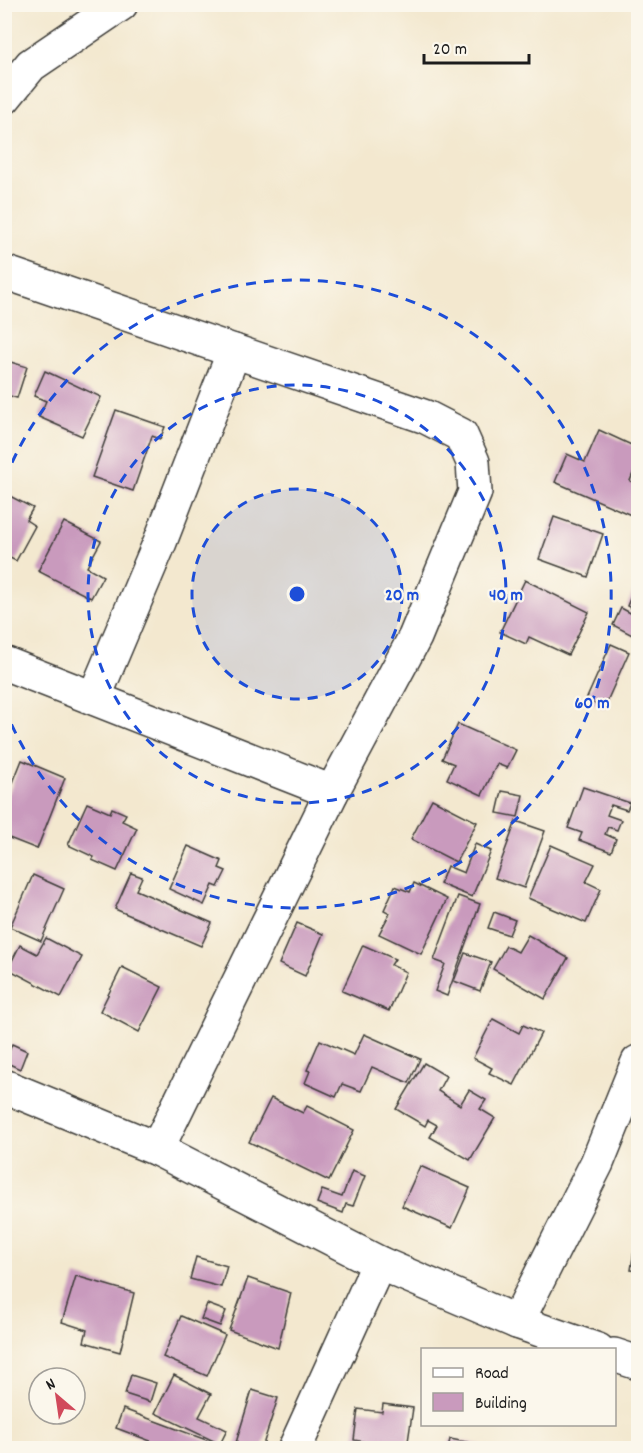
<svg xmlns="http://www.w3.org/2000/svg" width="643" height="1453" font-family="Dekko,sans-serif">
<style>
.building{fill:#c99abd}
.lines{fill:none;stroke-linecap:round;stroke-linejoin:round}
.minor-casing{stroke:#3c3b37;stroke-width:36}
.minor{stroke:#fff;stroke-width:33}
.ring{fill:none;stroke:#1d4ed8;stroke-width:3;stroke-dasharray:10 8}
.centre{fill:#1d4ed8;stroke:#fbf7ec;stroke-width:3}
.ring-label{font-size:18px;text-anchor:middle;font-weight:bold;fill:#1d4ed8;stroke:#fbf7ec;stroke-width:4.5;stroke-linejoin:round;paint-order:stroke}
</style>
<rect width="100%" height="100%" fill="#fbf7ec"/>
<filter id="ink" filterUnits="userSpaceOnUse"><feTurbulence type="fractalNoise" baseFrequency=".0167" numOctaves="2"/><feDisplacementMap in="SourceGraphic" scale="12" xChannelSelector="R" yChannelSelector="G"/><feConvolveMatrix kernelMatrix="1 2 1 2 8 2 1 2 1" color-interpolation-filters="sRGB"/></filter>
<filter id="wash" filterUnits="userSpaceOnUse"><feTurbulence type="fractalNoise" baseFrequency=".008" numOctaves="4" result="noise"/><feDisplacementMap in="SourceGraphic" scale="24" xChannelSelector="R" yChannelSelector="G"/><feGaussianBlur stdDeviation="1.35" result="paint"/><feColorMatrix in="noise" values="0 0 0 0 0 0 0 0 0 0 0 0 0 0 0 0 0 1.4 0 .05"/><feComposite in="paint" operator="in"/></filter>
<g filter="url(#wash)">
<rect width="100%" height="100%" fill="#f3e8cf"/>
<g id="blocks">
<g class="building">
<path d="M4,360L27,367L17,398L10,396L5,412Z"/>
<path d="M45,371L101,397L82,436L39,417L46,401L34,396Z"/>
<path d="M116,410L165,427L160,439L152,436L133,491L92,477Z"/>
<path d="M599,430L638,448V461L630,481L638,485V518L555,482L567,454L585,462Z"/>
<path d="M4,493L33,508L26,520L35,526L16,561L4,555Z"/>
<path d="M554,517L603,534L588,577L539,559Z"/>
<path d="M64,522L101,541L87,567L103,576L91,598L38,571Z"/>
<path d="M525,580L589,612L568,655L529,637L526,644L500,632Z"/>
<path d="M635,587L638,588V612L627,606Z"/>
<path d="M621,608L638,617V632L636,637L613,625Z"/>
<path d="M611,644L629,652L604,708L586,700Z"/>
<path d="M458,724L516,750L507,768L497,764L482,795L447,779L454,764L442,759Z"/>
<path d="M22,760L65,778L37,849L4,836V805Z"/>
<path d="M583,787L630,803L627,810L611,805L607,815L621,820L617,830L608,827L605,834L616,839L611,852L579,840L582,833L568,828Z"/>
<path d="M502,791L523,795L518,817L497,813Z"/>
<path d="M432,799L477,822L456,862L411,839Z"/>
<path d="M87,803L110,813L112,808L126,814L122,821L137,828L117,871L92,860L94,857L68,845Z"/>
<path d="M516,821L545,831L524,888L495,878Z"/>
<path d="M475,844L491,851L472,897L440,884L447,866L464,873Z"/>
<path d="M551,845L595,864L586,882L601,889L586,923L528,898Z"/>
<path d="M188,846L222,861L219,868L226,871L218,887L213,885L204,905L169,889Z"/>
<path d="M131,873L142,877L136,890L212,923L201,946L115,909Z"/>
<path d="M33,875L64,889L41,941L10,927Z"/>
<path d="M414,883L447,899L421,954L379,934L390,913L384,910L395,886L410,892Z"/>
<path d="M458,896L480,904L447,996L435,991L445,964L434,960Z"/>
<path d="M494,912L515,920L509,935L488,928Z"/>
<path d="M297,923L323,934L305,976L279,964Z"/>
<path d="M528,935L568,958L545,999L493,969L506,946L518,952Z"/>
<path d="M46,938L82,957L61,997L8,969L20,945L37,954Z"/>
<path d="M363,945L395,959L391,965L406,972L389,1011L342,991Z"/>
<path d="M465,953L491,962L480,991L454,981Z"/>
<path d="M122,967L162,987L139,1032L100,1011Z"/>
<path d="M493,1019L519,1033L523,1025L541,1033L514,1085L489,1073L492,1068L473,1058Z"/>
<path d="M364,1034L420,1059L409,1083L372,1067L361,1091L342,1084L336,1097L305,1083L310,1071L307,1070L320,1040L354,1055Z"/>
<path d="M12,1044L27,1051L20,1069L5,1062Z"/>
<path d="M424,1063L446,1076L438,1091L460,1105L469,1090L486,1100L480,1109L495,1118L470,1160L430,1137L437,1125L428,1120L425,1126L396,1109Z"/>
<path d="M271,1098L303,1113L307,1106L354,1130L329,1181L249,1142Z"/>
<path d="M420,1166L470,1188L452,1228L402,1206Z"/>
<path d="M352,1171L365,1176L353,1206L346,1204L343,1213L317,1203L322,1190L342,1197Z"/>
<path d="M637,1231H638V1271L631,1270Z"/>
<path d="M196,1257L227,1266L221,1287L190,1279Z"/>
<path d="M76,1276L134,1293L120,1352L84,1342L87,1330L62,1322Z"/>
<path d="M248,1278L291,1293L278,1348L229,1330Z"/>
<path d="M207,1304L226,1311L220,1326L201,1319Z"/>
<path d="M181,1316L225,1335L207,1376L163,1357Z"/>
<path d="M131,1375L156,1383L150,1402L125,1394Z"/>
<path d="M174,1375L211,1394L199,1417L227,1430L220,1444L155,1413Z"/>
<path d="M252,1390L278,1398L262,1448H242L235,1446Z"/>
<path d="M383,1404L413,1408L407,1448H376L377,1444L354,1440L358,1409L382,1412Z"/>
<path d="M123,1409L217,1444L216,1448H169L116,1428Z"/>
<path d="M450,1439L482,1445L481,1448H448Z"/>
</g>
</g>
</g>
<g filter="url(#ink)">
<use href="#blocks" fill-opacity="0" stroke="#3c3b37" stroke-width="1.5"/>
<g class="lines">
<defs>
<g id="minor">
<path d="M4,98L31,65L121,4"/>
<path d="M4,272L426,417L461,435L473,462L475,492L415,637L332,792L157,1149"/>
<path d="M4,663L332,792"/>
<path d="M94,698L160,542L234,351"/>
<path d="M4,1086L157,1149L379,1263L517,1322L598,1350"/>
<path d="M517,1322L597,1163L638,1062"/>
<path d="M614,1355L638,1363"/>
<path d="M295,1448L379,1263"/>
</g>
</defs>
<use href="#minor" class="minor-casing"/>
<use href="#minor" class="minor"/>
</g>
</g>
<circle cx="297" cy="594" r="105" fill="#1d4ed8" fill-opacity=".12"/>
<g class="ring">
<circle cx="297" cy="594" r="105"/>
<circle cx="297" cy="594" r="209"/>
<path d="M5 479A314 314 0 1 1 5 709"/>
</g>
<circle cx="297" cy="594" r="9" class="centre"/>
<g class="ring-label">
<text x="402" y="600">20 m</text>
<text x="506" y="600">40 m</text>
<text x="592" y="708">60 m</text>
</g>
<rect width="643" height="1453" fill="none" stroke="#fbf7ec" stroke-width="24"/>
<rect x="421" y="1348" width="195" height="78" fill="#fbf7ec" stroke="#a29f99" stroke-width="1.5"/>
<rect x="433" y="1368" width="30" height="9" fill="#ffffff" stroke="#a29f99" stroke-width="1.5"/>
<text x="475" y="1378" font-size="18" fill="#1c1c1c">Road</text>
<rect x="433" y="1393" width="30" height="18" fill="#c99abd" stroke="#a29f99" stroke-width="1.5"/>
<text x="475" y="1408" font-size="18" fill="#1c1c1c">Building</text>
<g transform="translate(57 1396) rotate(331)"><circle r="28" fill="#fbf7ec" stroke="#a29f99" stroke-width="1.5"/>
<path d="M0-4.5L10 22L0 15L-10 22Z" fill="#d1495b"/>
<text y="-9" font-size="16" font-weight="bold" text-anchor="middle" fill="#1c1c1c">N</text>
</g>
<path d="M424 54v9h105v-9" fill="none" stroke="#1c1c1c" stroke-width="3"/>
<text x="433" y="54" font-size="18" fill="#1c1c1c" stroke="#fbf7ec" stroke-width="4.5" paint-order="stroke">20 m</text>
</svg>
